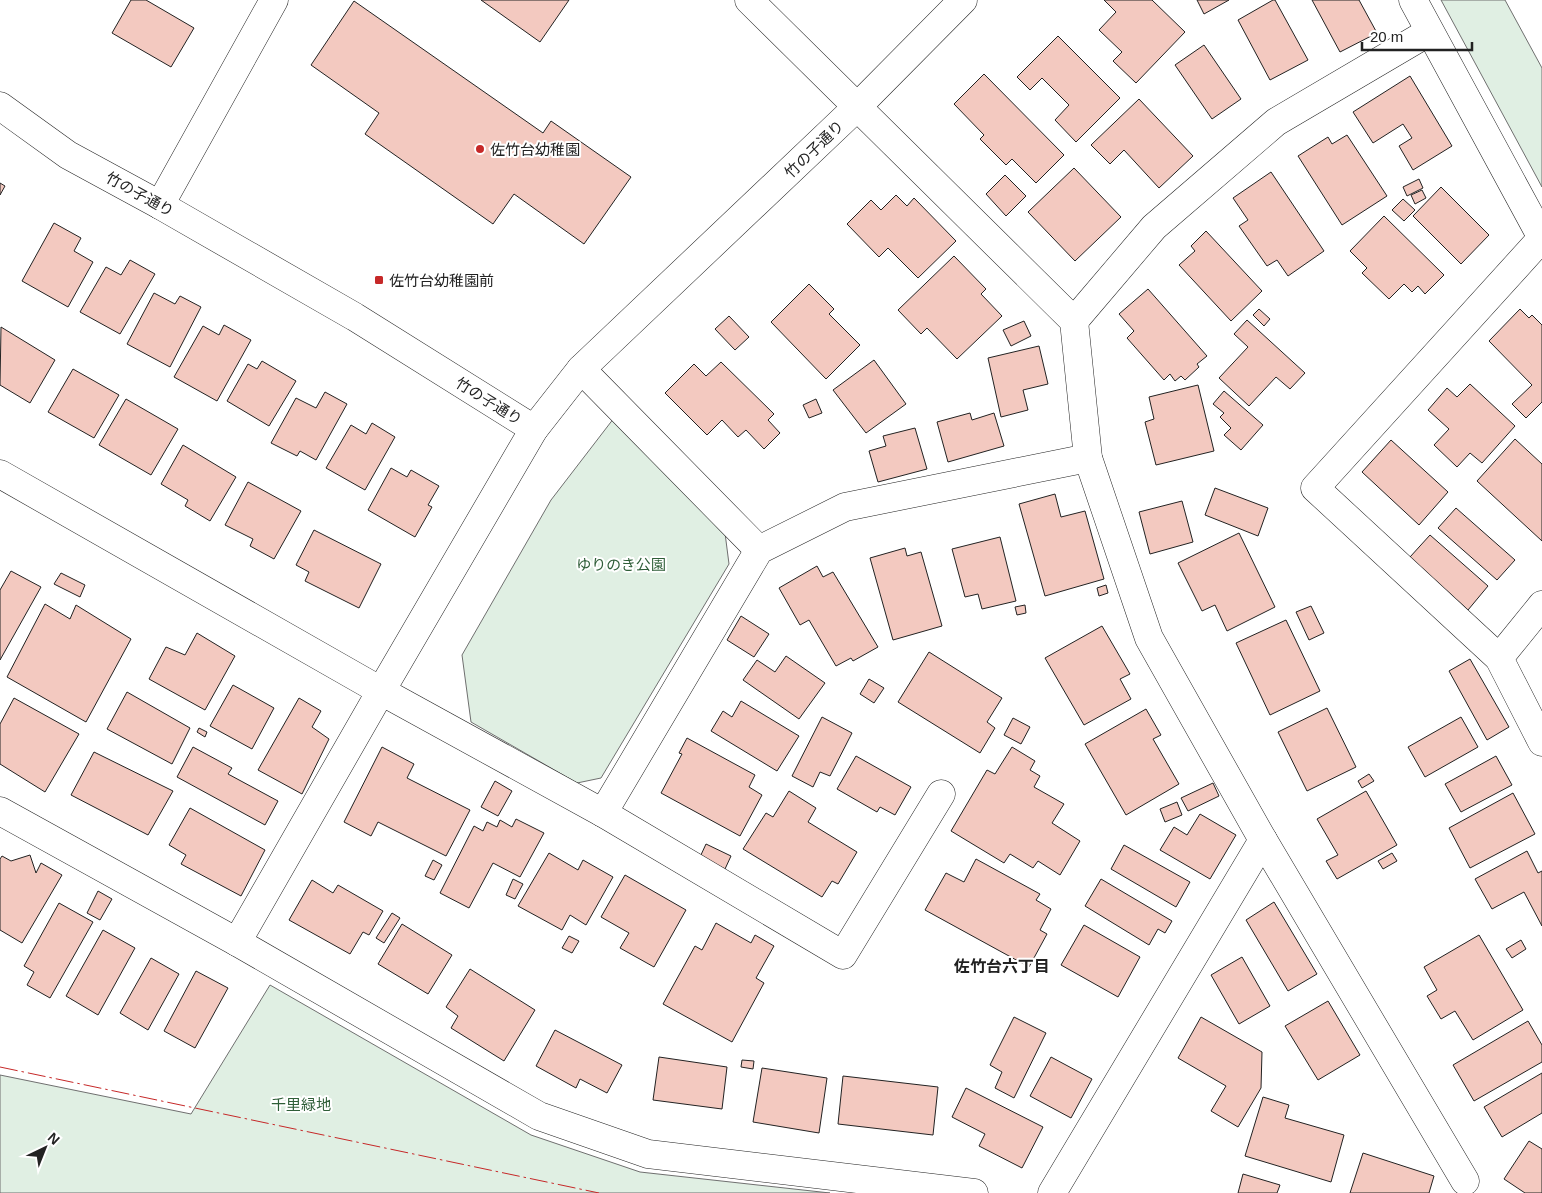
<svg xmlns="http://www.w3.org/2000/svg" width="1542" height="1193" font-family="Helvetica,'Noto Sans JP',sans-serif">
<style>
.green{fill:#e0efe3;stroke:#6f6f6f}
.building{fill:#f3c9c0;stroke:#222}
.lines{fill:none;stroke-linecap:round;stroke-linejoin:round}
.street-casing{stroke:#222;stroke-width:29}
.secondary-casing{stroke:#222;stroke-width:29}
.street{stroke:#fff;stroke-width:28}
.secondary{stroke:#fff;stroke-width:28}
.power{stroke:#c62828;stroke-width:1;stroke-dasharray:18 4 2.5 4;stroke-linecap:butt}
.poi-dot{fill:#c62828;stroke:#fff;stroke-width:2}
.labels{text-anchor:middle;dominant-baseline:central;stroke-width:4;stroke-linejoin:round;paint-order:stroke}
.poi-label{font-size:15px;fill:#222;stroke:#fff;text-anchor:start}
.street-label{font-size:15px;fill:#222;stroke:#fff}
.park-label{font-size:15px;fill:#2f5e38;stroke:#fff}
.neighbourhood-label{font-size:16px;font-weight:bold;fill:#222;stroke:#fff}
</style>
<rect width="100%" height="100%" fill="#fff"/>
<g class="green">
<path d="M1441,0H1505L1542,68V187Z"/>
<path d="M614,418L725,533L729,564L601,778L577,783L471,722L462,655L551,500Z"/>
<path d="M270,985L531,1135L640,1172L830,1193H0V1075L191,1114Z"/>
</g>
<g class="building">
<path d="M131,0H146L194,28L171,67L112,33Z"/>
<path d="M481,0H569L540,42Z"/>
<path d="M1104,0H1152L1185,32L1136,83L1113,61L1122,52L1099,30L1116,12Z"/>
<path d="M1197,0H1229L1204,14Z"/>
<path d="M1273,0H1275L1308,60L1270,80L1238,20Z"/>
<path d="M1312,0H1359L1377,33L1340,52Z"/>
<path d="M354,1L543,133L551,121L631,177L584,244L514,194L493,224L365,134L379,113L311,65Z"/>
<path d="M1058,36L1120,98L1076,142L1055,120L1069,105L1042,78L1030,90L1017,77Z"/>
<path d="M1204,45L1241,99L1212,119L1175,65Z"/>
<path d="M984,74L1064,155L1036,183L1012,159L1006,165L980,139L984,135L954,104Z"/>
<path d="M1410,76L1452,146L1413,170L1399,146L1412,138L1403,124L1373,143L1353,112Z"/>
<path d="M1139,99L1193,156L1159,188L1124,150L1110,164L1091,145Z"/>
<path d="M1347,135L1387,196L1342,225L1298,156L1328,137L1332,144Z"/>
<path d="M1074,168L1121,217L1075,261L1028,212Z"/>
<path d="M1271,172L1324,251L1288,276L1277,260L1267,266L1239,226L1248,220L1233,198Z"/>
<path d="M1005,175L1026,196L1006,216L986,194Z"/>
<path d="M1419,179L1423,188L1407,196L1403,187Z"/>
<path d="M0,183L5,186L0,195Z"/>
<path d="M1441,187L1489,235L1461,264L1413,216Z"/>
<path d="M1422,190L1426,198L1415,204L1411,195Z"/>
<path d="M896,195L907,206L914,198L956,241L918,278L888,248L879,257L847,224L871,200L881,210Z"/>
<path d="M1403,199L1415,210L1404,221L1392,210Z"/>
<path d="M1384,216L1444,275L1425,294L1418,286L1412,292L1404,284L1389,299L1362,273L1367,268L1350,251Z"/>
<path d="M54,223L81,238L74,251L93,262L68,307L22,281Z"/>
<path d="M1206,231L1262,291L1231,321L1179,265L1195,251L1191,246Z"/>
<path d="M954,256L986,289L981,294L1002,316L957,359L927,328L921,334L898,310Z"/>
<path d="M130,260L155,274L120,334L80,312L106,267L121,275Z"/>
<path d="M809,284L834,309L829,314L860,345L826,379L771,322Z"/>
<path d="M1148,289L1207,356L1197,364L1199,367L1185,380L1181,376L1175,381L1170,374L1164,380L1127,338L1134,331L1119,314Z"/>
<path d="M154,293L175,304L180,296L201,307L170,367L127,344Z"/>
<path d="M1259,309L1270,319L1264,326L1253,315Z"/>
<path d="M1520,309L1529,318L1532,315L1542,325V402L1526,418L1512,404L1532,385L1489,341Z"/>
<path d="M729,316L749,337L735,350L715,329Z"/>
<path d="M1247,320L1305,373L1290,389L1276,377L1249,406L1219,378L1248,347L1234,334Z"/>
<path d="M1024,321L1031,336L1011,346L1003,330Z"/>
<path d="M224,325L251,340L217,401L174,377L203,326L219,335Z"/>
<path d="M1,327L55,360L30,403L0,385Z"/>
<path d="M1039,346L1048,384L1023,390L1028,410L1001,417L988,358Z"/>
<path d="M874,360L906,404L866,433L833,390Z"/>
<path d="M262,361L296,381L269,426L227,401L248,364L257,369Z"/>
<path d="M721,362L774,414L768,420L780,433L764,449L746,430L738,437L722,420L707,435L665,393L694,364L706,376Z"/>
<path d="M73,369L119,395L94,438L48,412Z"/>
<path d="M1470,384L1515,426L1482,463L1470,453L1457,467L1434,445L1449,429L1428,410L1447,388L1457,397Z"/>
<path d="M1198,385L1214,451L1156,465L1145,422L1154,419L1149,397Z"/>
<path d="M1224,391L1263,425L1241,450L1224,435L1231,428L1220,417L1224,413L1213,404Z"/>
<path d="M325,392L347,404L316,460L300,451L297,456L271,443L296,398L316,408Z"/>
<path d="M126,399L178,429L151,475L99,445Z"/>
<path d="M816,399L822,413L809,418L803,405Z"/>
<path d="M970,413L972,420L994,413L1004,446L948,462L937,422Z"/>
<path d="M372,423L395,437L365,490L326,468L351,425L366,434Z"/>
<path d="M915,428L927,469L878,482L869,451L886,446L883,436Z"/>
<path d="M1515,439L1542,464V541L1477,481Z"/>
<path d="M1391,440L1448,492L1419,525L1362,472Z"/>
<path d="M183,445L236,477L210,521L185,506L188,500L161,484Z"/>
<path d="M391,468L407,477L411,470L439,486L428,505L432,507L415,537L368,510Z"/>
<path d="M248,482L301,511L274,559L250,546L253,539L225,525Z"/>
<path d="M1215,488L1268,508L1258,536L1205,515Z"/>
<path d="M1055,494L1061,517L1085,511L1104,579L1045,596L1019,504Z"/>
<path d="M1182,501L1193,542L1150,554L1139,512Z"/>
<path d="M1456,508L1515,560L1497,580L1438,528Z"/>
<path d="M314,530L381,564L359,608L305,581L309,572L296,565Z"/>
<path d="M1239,533L1275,607L1227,631L1215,605L1202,611L1178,563Z"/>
<path d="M1430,535L1488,586L1468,610L1410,557Z"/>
<path d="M1000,537L1016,601L982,609L978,594L965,597L952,549Z"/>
<path d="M905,548L907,556L921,552L942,626L893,640L870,558Z"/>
<path d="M817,566L823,577L833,572L878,647L853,661L851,658L836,666L809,620L800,625L779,588Z"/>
<path d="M11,571L41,587L0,660V590Z"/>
<path d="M61,573L85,585L80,597L54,584Z"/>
<path d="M1106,585L1108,593L1099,596L1097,588Z"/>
<path d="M45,604L70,619L76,605L131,639L86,722L7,677Z"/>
<path d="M1025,605L1026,613L1017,615L1015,607Z"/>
<path d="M1311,606L1324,633L1309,640L1296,612Z"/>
<path d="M741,616L769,634L754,657L727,640Z"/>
<path d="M1286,620L1320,691L1270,715L1236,643Z"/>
<path d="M1102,626L1130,674L1120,679L1131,699L1084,725L1045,658Z"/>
<path d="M197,633L235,656L205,710L149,679L166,647L185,655Z"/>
<path d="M929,652L1002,698L987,722L995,728L980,753L898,702Z"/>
<path d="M786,656L825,683L799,719L743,680L757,660L775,672Z"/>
<path d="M1470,659L1509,727L1487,740L1449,671Z"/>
<path d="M869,679L884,688L874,703L860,694Z"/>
<path d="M233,685L274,708L252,749L210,726Z"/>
<path d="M127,692L190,728L172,764L107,729Z"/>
<path d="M14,698L79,734L45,792L0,764V724Z"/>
<path d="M299,698L321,711L312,727L329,739L302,794L258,770Z"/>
<path d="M741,701L799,736L777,771L711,731L723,711L732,717Z"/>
<path d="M1327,708L1356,767L1307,791L1278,732Z"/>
<path d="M1146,709L1161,735L1153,739L1179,784L1126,815L1085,744Z"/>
<path d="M822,717L852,733L830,776L820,772L813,787L792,776Z"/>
<path d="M1461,717L1478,747L1425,777L1408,747Z"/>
<path d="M1013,718L1030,727L1021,744L1004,735Z"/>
<path d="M199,728L207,732L205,737L197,732Z"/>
<path d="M687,738L755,775L749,787L762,795L740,836L661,793L682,754L679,753Z"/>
<path d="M193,747L232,768L228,774L278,801L265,825L177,777Z"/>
<path d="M382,747L414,764L407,778L470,810L446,856L378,822L371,836L344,822Z"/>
<path d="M1012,747L1035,761L1030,770L1040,776L1034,787L1064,804L1052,823L1080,841L1060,875L1038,861L1033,868L1010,854L1004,863L951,831L987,770L995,774Z"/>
<path d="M94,752L173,791L148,835L71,795Z"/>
<path d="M856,756L911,787L895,815L880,807L877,812L837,789Z"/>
<path d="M1496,756L1512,785L1461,812L1445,784Z"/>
<path d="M1369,774L1374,781L1362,788L1358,781Z"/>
<path d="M495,781L512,791L498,816L481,807Z"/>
<path d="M1213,783L1219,796L1188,811L1181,798Z"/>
<path d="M789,791L816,808L808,822L857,852L838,884L832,881L822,897L743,849L766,813L773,817Z"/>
<path d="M1366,791L1397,845L1337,879L1326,861L1338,855L1317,819Z"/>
<path d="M1513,793L1535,834L1470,868L1449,828Z"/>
<path d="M1177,802L1182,815L1165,822L1160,809Z"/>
<path d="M190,808L265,850L241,896L181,864L186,855L169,845Z"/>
<path d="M1200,814L1236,835L1210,879L1160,850L1174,827L1187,835Z"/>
<path d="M516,819L544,833L520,877L493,863L469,908L440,893L474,826L483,831L487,822L497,827L500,820L512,827Z"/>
<path d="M706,844L731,856L725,869L700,857Z"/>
<path d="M1124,845L1190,882L1176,907L1111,869Z"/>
<path d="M1527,851L1538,873L1542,871V926L1524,892L1492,909L1475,879Z"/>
<path d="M549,853L578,870L583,860L613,877L586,925L570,915L562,930L518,906Z"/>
<path d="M1392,853L1397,861L1383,869L1378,861Z"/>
<path d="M30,855L36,873L41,863L62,875L22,943L0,930V859L2,856L11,861Z"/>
<path d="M976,859L1040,894L1036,900L1051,909L1040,930L1047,934L1029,967L925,910L946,873L964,882Z"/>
<path d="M433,860L442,865L434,880L425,876Z"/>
<path d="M625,875L686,910L654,967L620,948L629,933L601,917Z"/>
<path d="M513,879L523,884L515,899L506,895Z"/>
<path d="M1101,879L1172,921L1165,933L1158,929L1149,945L1085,906Z"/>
<path d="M312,880L333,893L338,885L383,911L369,935L363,932L350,954L289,920Z"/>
<path d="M98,891L112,899L100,920L87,913Z"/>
<path d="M1274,902L1317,974L1288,991L1246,920Z"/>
<path d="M59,903L93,922L50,998L27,985L34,972L24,966Z"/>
<path d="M392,913L400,918L384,943L376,938Z"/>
<path d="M716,923L751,943L755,935L774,946L756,978L764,983L732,1042L663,1004L695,946L702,950Z"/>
<path d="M402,924L452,955L428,994L378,964Z"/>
<path d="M1084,925L1140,957L1118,997L1061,965Z"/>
<path d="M103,930L135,948L98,1015L66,996Z"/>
<path d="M1479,935L1523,1010L1473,1040L1455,1011L1441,1019L1427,996L1437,990L1424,967Z"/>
<path d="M569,936L579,941L572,953L562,948Z"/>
<path d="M1521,940L1526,949L1512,958L1506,949Z"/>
<path d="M1242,957L1270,1006L1239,1024L1211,975Z"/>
<path d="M151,958L179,974L148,1030L120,1013Z"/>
<path d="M470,969L535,1010L504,1061L451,1028L458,1016L446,1007Z"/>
<path d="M196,971L228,988L195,1048L164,1031Z"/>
<path d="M1328,1001L1360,1055L1318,1080L1285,1026Z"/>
<path d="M1014,1017L1046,1033L1014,1098L995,1088L1002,1072L990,1065Z"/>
<path d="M1201,1017L1262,1052L1261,1088L1238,1127L1211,1111L1226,1086L1178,1058Z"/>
<path d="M1528,1021L1542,1045V1062L1474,1101L1453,1065Z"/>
<path d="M555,1030L622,1065L607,1093L580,1079L576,1088L536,1066Z"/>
<path d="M659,1057L727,1067L722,1109L653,1100Z"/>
<path d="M1051,1057L1092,1079L1071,1118L1030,1096Z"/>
<path d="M742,1060L754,1061L753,1069L741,1067Z"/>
<path d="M762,1068L827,1078L819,1133L753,1122Z"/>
<path d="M1542,1073V1113L1502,1137L1484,1107Z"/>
<path d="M843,1076L938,1087L933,1135L838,1124Z"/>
<path d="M966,1088L1043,1127L1022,1168L979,1146L985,1134L952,1117Z"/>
<path d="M1263,1097L1289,1105L1285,1118L1344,1135L1331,1182L1245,1156Z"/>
<path d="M1529,1141L1542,1149V1193H1525L1504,1179Z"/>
<path d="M1363,1153L1434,1176L1429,1193H1350Z"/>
<path d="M1243,1174L1280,1185L1277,1193H1238Z"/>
</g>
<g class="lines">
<defs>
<g id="street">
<path d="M749,0L1074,321L1088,458L1149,638L1263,840L1052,1193"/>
<path d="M1413,0L1542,238"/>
<path d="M160,205L274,0"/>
<path d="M1542,238L1315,488L1499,658L1542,742"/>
<path d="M1074,321L1154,227L1276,122L1429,32"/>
<path d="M581,369L759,550"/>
<path d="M1499,658L1542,605"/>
<path d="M0,811L237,942L539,1116L648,1154L974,1193"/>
<path d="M603,813L843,955L941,794"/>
<path d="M1263,840L1465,1181"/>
<path d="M237,942L381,691L603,813L759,550L845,507L1088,458"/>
</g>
<g id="secondary">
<path d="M0,106L68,155L160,205L355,317L534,429"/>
<path d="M0,474L381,691L534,429L581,369L857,107L963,0"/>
</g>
</defs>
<use href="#street" class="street-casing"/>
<use href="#secondary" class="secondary-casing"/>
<use href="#street" class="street"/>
<use href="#secondary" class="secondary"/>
<path class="power" d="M0,1067L599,1193"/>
</g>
<g class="poi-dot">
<circle cx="480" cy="149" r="5"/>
<rect x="374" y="275" width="10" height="10" rx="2.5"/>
</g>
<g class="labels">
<g class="poi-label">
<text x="490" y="149">佐竹台幼稚園</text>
<text x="389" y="280">佐竹台幼稚園前</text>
</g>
<g class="street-label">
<text transform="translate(814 149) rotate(-44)">竹の子通り</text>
<text transform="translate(140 194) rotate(29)">竹の子通り</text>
<text transform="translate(489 401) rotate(32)">竹の子通り</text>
</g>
<g class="park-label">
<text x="621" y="564">ゆりのき公園</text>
<text x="301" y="1104">千里緑地</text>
</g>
<g class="neighbourhood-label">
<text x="1002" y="966">佐竹台六丁目</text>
</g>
</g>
<g transform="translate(45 1148) rotate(43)" stroke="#ffffff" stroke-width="4" paint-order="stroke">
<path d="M0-4L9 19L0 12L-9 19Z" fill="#222222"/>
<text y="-8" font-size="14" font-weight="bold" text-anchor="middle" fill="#222222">N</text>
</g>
<path d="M1362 42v8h110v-8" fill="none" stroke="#222222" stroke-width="2.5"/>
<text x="1370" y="42" font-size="15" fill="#222222" stroke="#ffffff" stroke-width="4" paint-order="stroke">20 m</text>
</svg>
